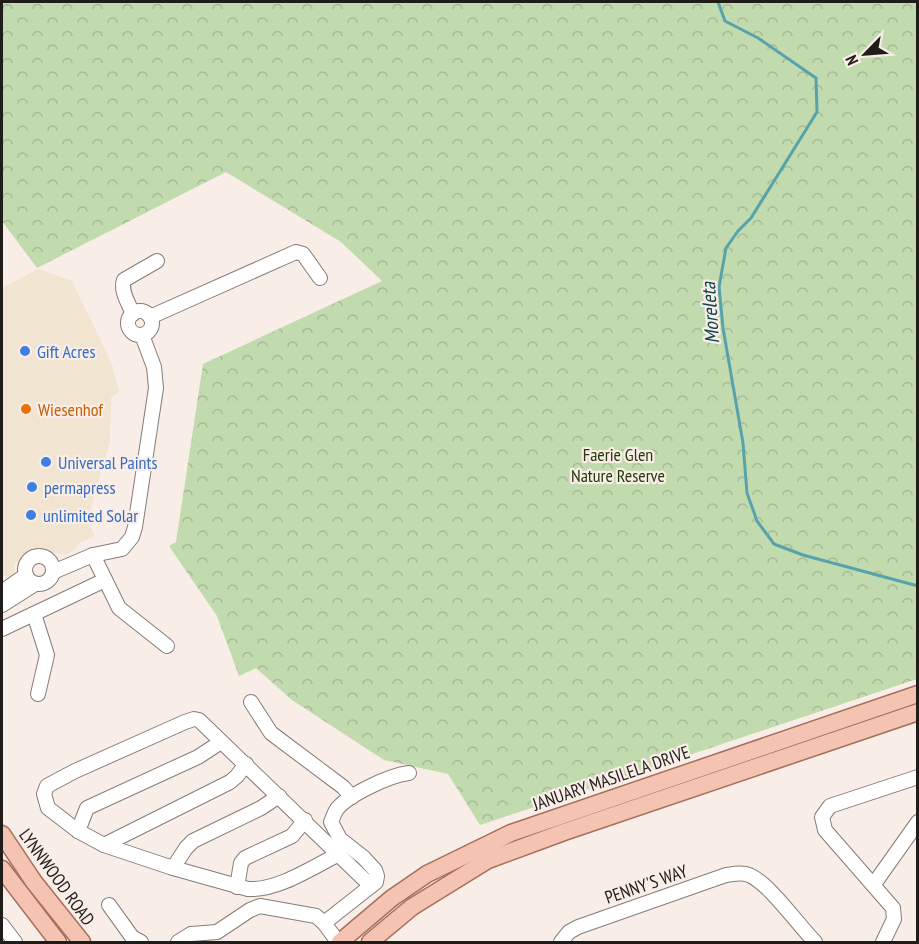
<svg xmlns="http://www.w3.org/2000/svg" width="919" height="944" font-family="'PT Sans Narrow',sans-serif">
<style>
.commercial{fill:#f1e4d0}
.forest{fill:url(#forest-crowns)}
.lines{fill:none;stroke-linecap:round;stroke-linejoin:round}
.stream{stroke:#58a3ab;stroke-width:3}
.minor-casing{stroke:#867c76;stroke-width:16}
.major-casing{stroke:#a56f5b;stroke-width:19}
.minor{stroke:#fff;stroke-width:14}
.major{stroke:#f4c3b2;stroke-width:16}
.shop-dot{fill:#3f7fe0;stroke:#f9ede7;stroke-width:2}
.food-dot{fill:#e8710a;stroke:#f9ede7;stroke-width:2}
.labels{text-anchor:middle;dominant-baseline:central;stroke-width:4.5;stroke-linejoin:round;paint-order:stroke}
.shop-label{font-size:18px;fill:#366cbe;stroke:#f9ede7;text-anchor:start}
.food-label{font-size:18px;fill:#c56008;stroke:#f9ede7;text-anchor:start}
.park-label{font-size:18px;fill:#233b09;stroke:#f9ede7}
.street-label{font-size:18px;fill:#201c1a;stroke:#f9ede7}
.water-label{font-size:20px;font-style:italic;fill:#124449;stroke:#f9ede7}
</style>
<defs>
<pattern id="forest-crowns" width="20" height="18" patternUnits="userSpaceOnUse" patternTransform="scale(1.5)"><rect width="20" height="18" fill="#c1daae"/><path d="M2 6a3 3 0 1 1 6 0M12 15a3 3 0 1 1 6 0" fill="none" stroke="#a6ba95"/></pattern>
</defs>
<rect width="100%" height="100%" fill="#f9ede7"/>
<path class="commercial" d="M38,269L72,281L112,364L119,392L111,398L110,442L91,507L90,525L95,536L79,543L74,550L66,555L39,549L14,564L15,574L10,577L3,576L2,574V288Z"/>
<path class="forest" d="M2,2H917V679L480,825L448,774L384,760L292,700L256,668L239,676L217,616L169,546L176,542L203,364L382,281L341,242L226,172L37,268L2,221Z"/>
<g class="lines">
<path class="stream" d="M718,2L725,21L758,38L816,78L817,112L751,218L738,231L726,248L719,287L723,328L743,443L747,493L757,521L774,544L803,555L918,586"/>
<defs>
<g id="minor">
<circle cx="140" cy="323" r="12"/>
<path d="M133,314C129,304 120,291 124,280L157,261"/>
<path d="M150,317L296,252L303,254L320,278"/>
<path d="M93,555L119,608L167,646"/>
<circle cx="39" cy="570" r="14"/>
<path d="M53,572L93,555L122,549L132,537L135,527L156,388L154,367L142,335"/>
<path d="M2,592L26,575"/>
<path d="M2,605L35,584"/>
<path d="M34,614L47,655L38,694"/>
<path d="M2,629L105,580"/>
<path d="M251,702L271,733L343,787L352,797"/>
<path d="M78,831L87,808L198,757L221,742"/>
<path d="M104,845L230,782L237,776L246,764"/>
<path d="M173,868L186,848L193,841L261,808L279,796"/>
<path d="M874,884L918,822"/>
<path d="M371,886L376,882L377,876L375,870L363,857L340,839L331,822C333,818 334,813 337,809C348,795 390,775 409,773"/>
<path d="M237,887L241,863L245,858L292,836L305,820"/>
<path d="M109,905L132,937L141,942"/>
<path d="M324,923L371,886L199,720L194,719L185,722L75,771L47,786L44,794L48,808L78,831L104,845L173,868L248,889C277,891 313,867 339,854"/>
<path d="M2,925L15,942"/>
<path d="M178,942L191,934L217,932L250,910L260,906L316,916L324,923L338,942"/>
<path d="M561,942L569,932L578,927L726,875C733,874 742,872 749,875C769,883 799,926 815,942"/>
<path d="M883,942L894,919L893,908L825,830L822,817L830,806L918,777"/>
</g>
<g id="major">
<path d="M2,834L34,882L82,942"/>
<path d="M2,869L58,942"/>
<path d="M340,942L392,898L427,874L511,833L918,694"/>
<path d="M370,942L412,907L488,860L564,832L918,712"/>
</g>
</defs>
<use href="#minor" class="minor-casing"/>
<use href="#major" class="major-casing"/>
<use href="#minor" class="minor"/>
<use href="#major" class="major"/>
</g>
<g class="shop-dot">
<circle cx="25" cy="351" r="6"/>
<circle cx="46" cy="462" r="6"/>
<circle cx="32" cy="487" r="6"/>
<circle cx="31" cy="515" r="6"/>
</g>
<circle class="food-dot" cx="26" cy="409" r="6"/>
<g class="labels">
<g class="shop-label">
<text x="37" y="351">Gift Acres</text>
<text x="58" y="462">Universal Paints</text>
<text x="44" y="487">permapress</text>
<text x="43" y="515">unlimited Solar</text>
</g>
<g class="food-label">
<text x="38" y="409">Wiesenhof</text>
</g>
<g class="park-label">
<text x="618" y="454">Faerie Glen<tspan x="618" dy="21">Nature Reserve</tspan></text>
</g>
<g class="street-label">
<text transform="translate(611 778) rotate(-19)">JANUARY MASILELA DRIVE</text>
<text transform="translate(57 877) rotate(54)">LYNNWOOD ROAD</text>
<text transform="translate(646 884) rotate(-19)">PENNY'S WAY</text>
</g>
<g class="water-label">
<text transform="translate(710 313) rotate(-94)">Moreleta</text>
</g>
</g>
<rect width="919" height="944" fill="none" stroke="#201c1a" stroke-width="6"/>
<g transform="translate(865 54) rotate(245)" stroke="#f9ede7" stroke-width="4.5" paint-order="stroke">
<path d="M0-4.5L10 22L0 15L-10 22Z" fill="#201c1a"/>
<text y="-9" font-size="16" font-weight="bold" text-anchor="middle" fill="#201c1a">N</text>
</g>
</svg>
